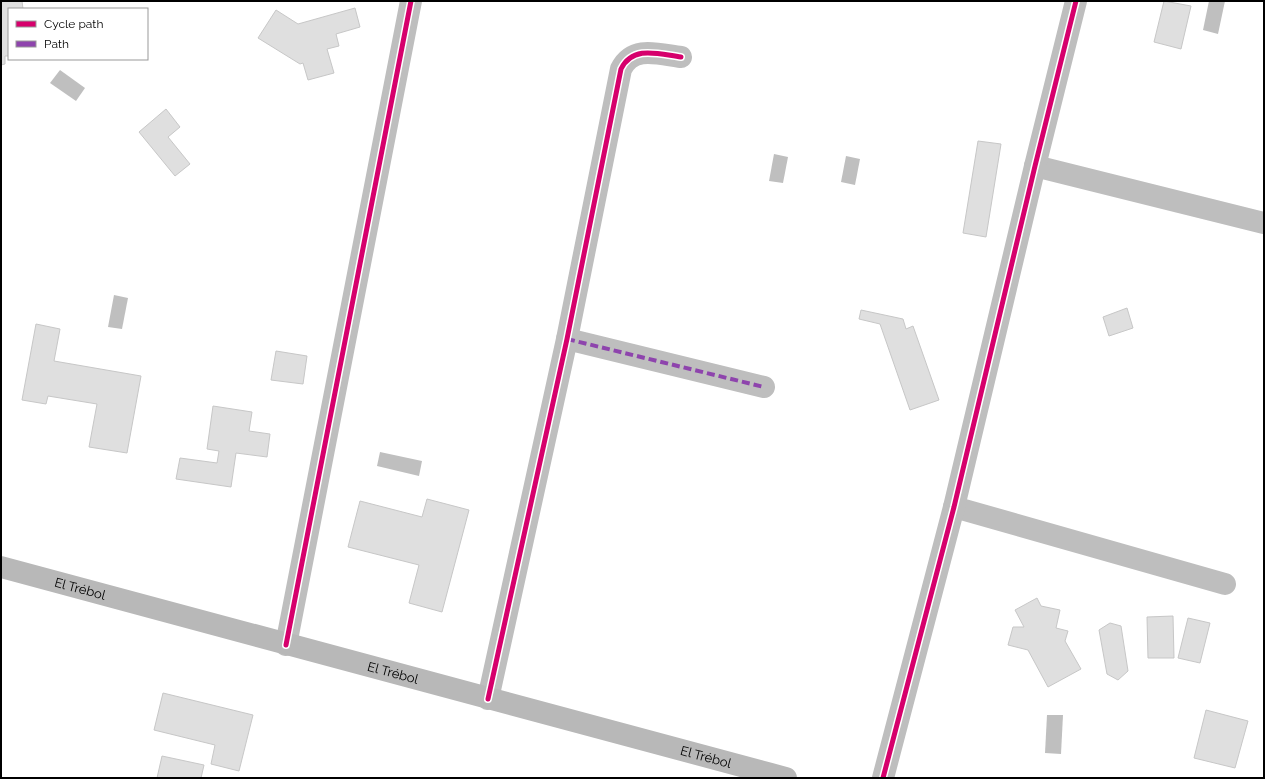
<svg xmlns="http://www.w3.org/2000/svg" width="1265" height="779" font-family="Raleway,sans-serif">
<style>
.water{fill:#bfbfbf}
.building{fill:#dfdfdf;stroke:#c7c7c7}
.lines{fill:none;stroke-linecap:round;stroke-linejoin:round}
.minor{stroke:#bebebe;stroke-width:22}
.secondary{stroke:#b8b8b8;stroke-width:22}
.quiet{stroke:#8e44ad;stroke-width:4;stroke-dasharray:8 4;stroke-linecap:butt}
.cycleway-casing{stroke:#fff;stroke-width:8}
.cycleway{stroke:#d6006c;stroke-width:5}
.labels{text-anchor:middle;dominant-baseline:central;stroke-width:3;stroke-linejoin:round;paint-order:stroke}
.street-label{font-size:13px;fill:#000;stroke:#fff}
</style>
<rect width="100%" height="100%" fill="#fff"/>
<g class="water">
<path d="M1209,1H1225L1218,34L1203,30Z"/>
<path d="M60,70L85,88L76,101L50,83Z"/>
<path d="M774,154L788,157L783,183L769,181Z"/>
<path d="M846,156L860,159L855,185L841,182Z"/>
<path d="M114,295L128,298L122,329L108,327Z"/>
<path d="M380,452L422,461L419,476L377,466Z"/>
<path d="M1047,715H1063L1061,754L1045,753Z"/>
</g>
<g class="building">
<path d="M1,1H22L23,9H9V56H5V64L1,65Z"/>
<path d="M1164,1L1191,6L1181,49L1154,42Z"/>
<path d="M355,8L360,27L336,34L339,46L327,49L334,73L308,80L303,63L300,64L258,38L276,10L298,24Z"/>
<path d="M166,109L180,127L168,137L190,164L175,176L139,132Z"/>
<path d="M978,141L1001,144L986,237L963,233Z"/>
<path d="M1127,308L1133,328L1109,336L1103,317Z"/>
<path d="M861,310L903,319L906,329L913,326L939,400L910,410L880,324L859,319Z"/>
<path d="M36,324L60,329L54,361L141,376L127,453L89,447L97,404L48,396L46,404L22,400Z"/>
<path d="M276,351L307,356L303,384L271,380Z"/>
<path d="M213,406L252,412L249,431L270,434L267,457L236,453L231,487L176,479L180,458L217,463L219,451L207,449Z"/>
<path d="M427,499L469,510L442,612L409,603L419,565L348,547L360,501L422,517Z"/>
<path d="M1037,598L1041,606L1060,610L1056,628L1068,631L1065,641L1081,669L1048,687L1028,650L1008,645L1013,627H1024L1015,610Z"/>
<path d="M1173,616L1174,658H1148L1147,617Z"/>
<path d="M1188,618L1210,623L1200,663L1178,658Z"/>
<path d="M1110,623L1121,626L1128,671L1118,680L1107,674L1099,630Z"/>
<path d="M163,693L253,715L239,771L211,764L215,745L154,730Z"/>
<path d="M1206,710L1248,721L1235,768L1194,758Z"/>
<path d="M162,756L204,765L201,778H157Z"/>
</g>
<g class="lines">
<g class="minor">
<path d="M1035,166L1264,223"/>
<path d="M567,339L764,387"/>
<path d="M954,507L1225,584"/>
<path d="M286,645L411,1"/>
<path d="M488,699L567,339L621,69C633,45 658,54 681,57"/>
<path d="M883,778L954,507L1035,166L1076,1"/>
</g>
<path class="secondary" id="s1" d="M1,567L786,778"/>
<path class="quiet" d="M567,339L764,387"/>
<defs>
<g id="cycleway">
<path d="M286,645L411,1"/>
<path d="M488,699L567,339L621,69C633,45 658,54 681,57"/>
<path d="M883,778L954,507L1035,166L1076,1"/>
</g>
</defs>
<use href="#cycleway" class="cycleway-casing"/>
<use href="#cycleway" class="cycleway"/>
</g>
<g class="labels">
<g class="street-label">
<text stroke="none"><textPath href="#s1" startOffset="82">El Trébol</textPath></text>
<text stroke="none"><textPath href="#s1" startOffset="406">El Trébol</textPath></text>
<text stroke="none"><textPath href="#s1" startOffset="730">El Trébol</textPath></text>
</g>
</g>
<rect width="1265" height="779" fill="none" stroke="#000000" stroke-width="4"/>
<rect x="8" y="8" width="140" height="52" fill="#ffffff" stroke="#999999"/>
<rect x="16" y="21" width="20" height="6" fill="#d6006c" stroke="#999999"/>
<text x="44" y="28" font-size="12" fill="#000000">Cycle path</text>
<rect x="16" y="41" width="20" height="6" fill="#8e44ad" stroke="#999999"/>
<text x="44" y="48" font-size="12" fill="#000000">Path</text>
</svg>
